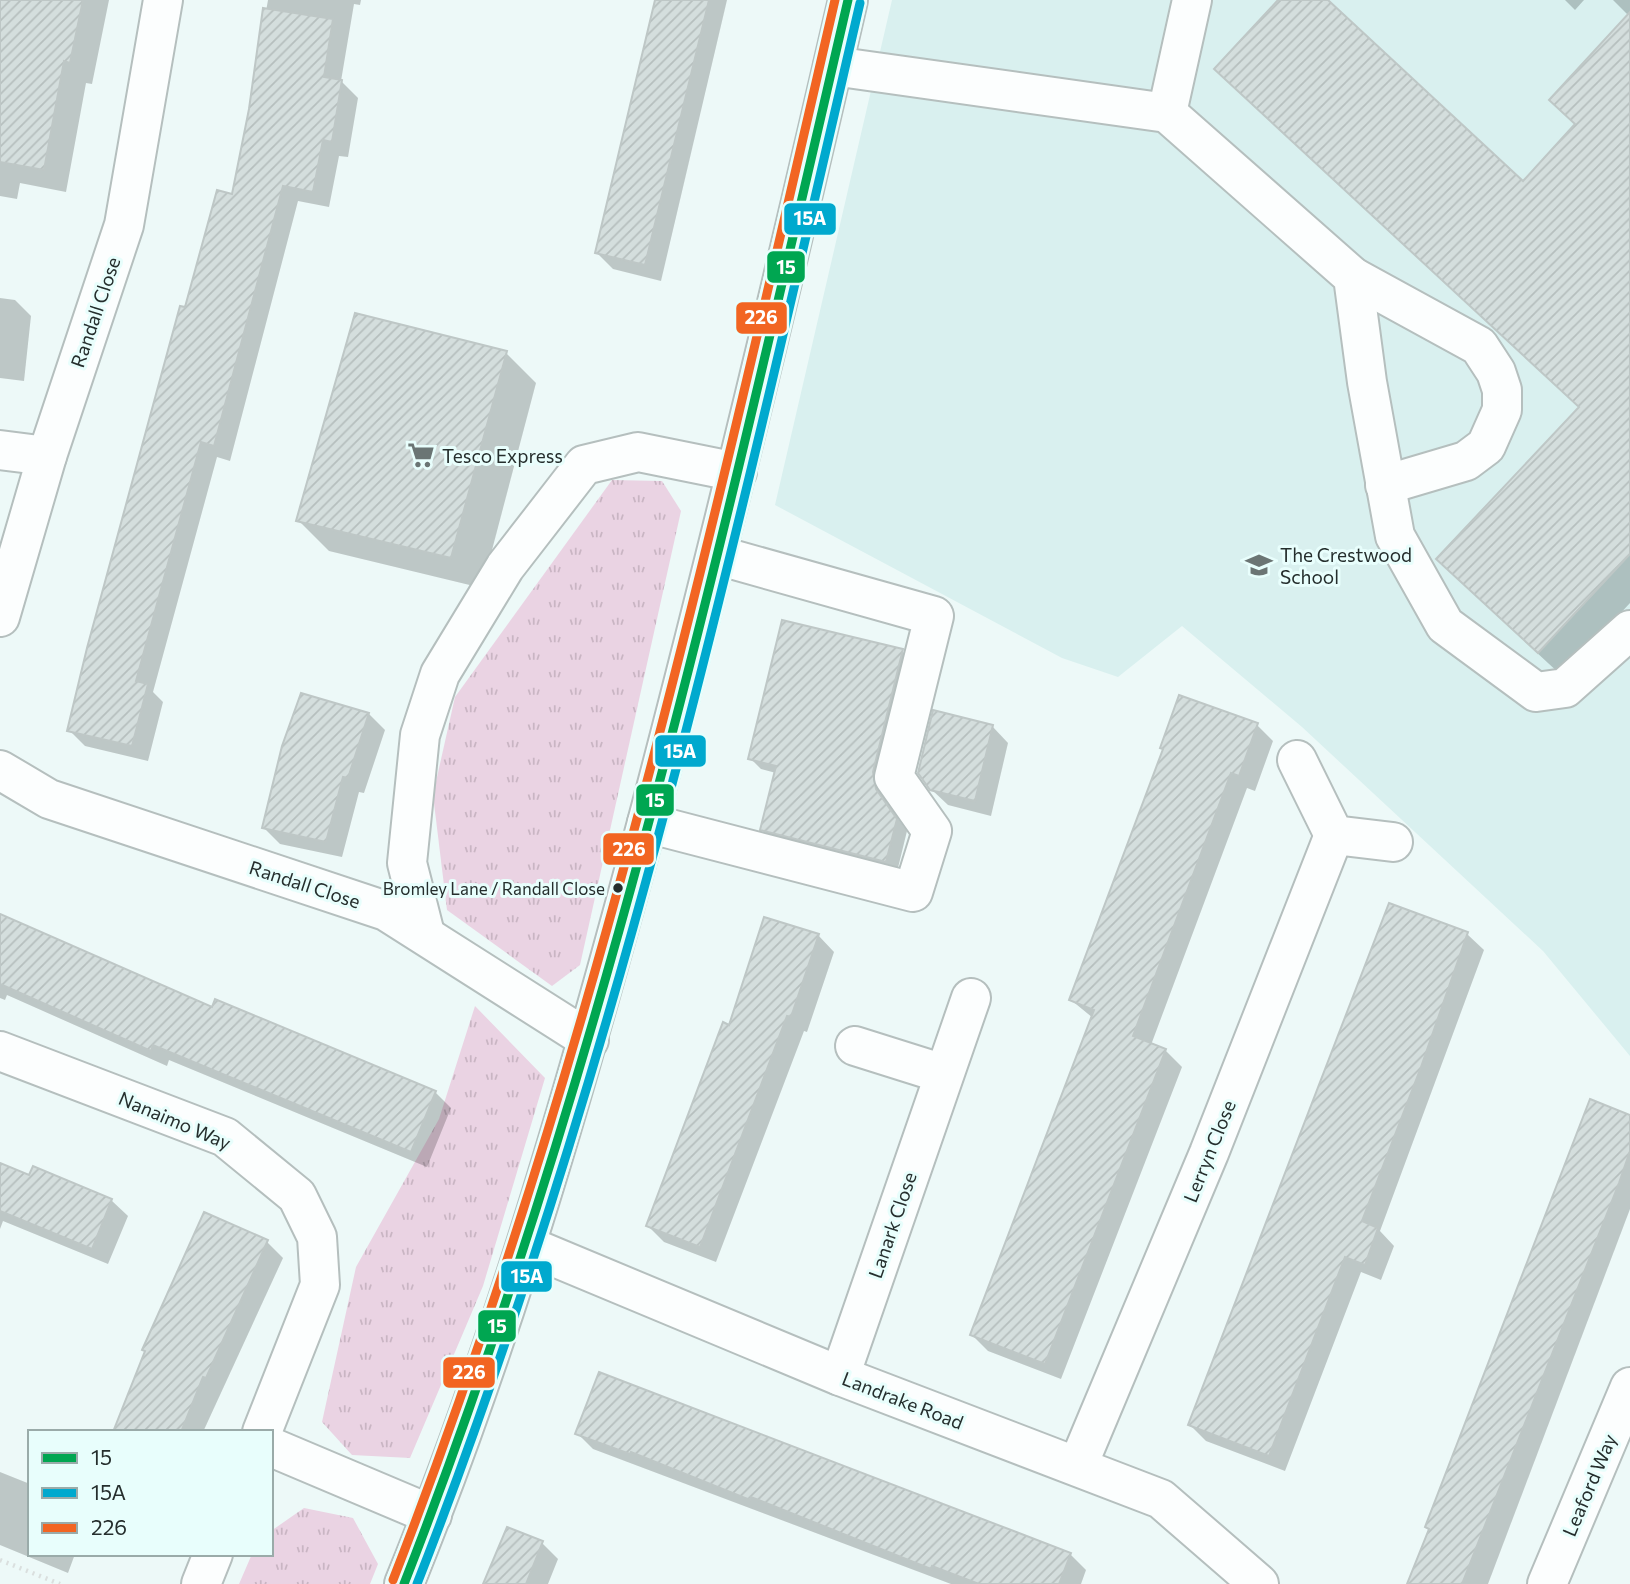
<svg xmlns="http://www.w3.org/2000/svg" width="1630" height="1584" font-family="Commissioner,sans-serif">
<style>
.built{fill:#d9f0ef}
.grass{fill:url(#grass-tufts)}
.shadow{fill:#0003}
.building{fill:url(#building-hatch);stroke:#bec7c6;stroke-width:2}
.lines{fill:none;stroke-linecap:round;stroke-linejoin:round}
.minor-casing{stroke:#b5bfbe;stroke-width:42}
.path{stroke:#dadfde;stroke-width:4.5;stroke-dasharray:2 5;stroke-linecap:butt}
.minor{stroke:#fcfefe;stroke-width:38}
.bus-1-casing{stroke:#e8fefc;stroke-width:14}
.bus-2-casing{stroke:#e8fefc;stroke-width:14}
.bus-3-casing{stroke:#e8fefc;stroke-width:14}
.bus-1{stroke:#00a651;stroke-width:9}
.bus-2{stroke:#00a9ce;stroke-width:9}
.bus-3{stroke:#f26522;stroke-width:9}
.bus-dot{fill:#252e2d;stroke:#e8fefc;stroke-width:2.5}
.labels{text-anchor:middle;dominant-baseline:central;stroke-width:6;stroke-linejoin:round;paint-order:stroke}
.bus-label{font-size:17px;fill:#252e2d;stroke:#e8fefc;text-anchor:end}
.street-label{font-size:19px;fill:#252e2d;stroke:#e8fefc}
.poi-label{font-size:19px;fill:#252e2d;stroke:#e8fefc;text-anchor:start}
.line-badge{stroke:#e8fefc;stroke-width:2.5}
.badge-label{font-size:19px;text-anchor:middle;font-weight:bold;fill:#fff}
</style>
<defs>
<pattern id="grass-tufts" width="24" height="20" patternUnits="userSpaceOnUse" patternTransform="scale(1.75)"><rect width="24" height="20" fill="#ead3e3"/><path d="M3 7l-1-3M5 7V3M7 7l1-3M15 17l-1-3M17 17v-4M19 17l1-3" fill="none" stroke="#c9b5c3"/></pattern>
<pattern id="building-hatch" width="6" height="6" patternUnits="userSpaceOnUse" patternTransform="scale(1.75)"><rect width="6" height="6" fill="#d4dedd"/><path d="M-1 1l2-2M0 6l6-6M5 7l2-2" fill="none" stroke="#b6bfbe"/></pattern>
</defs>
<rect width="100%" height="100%" fill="#edf9f8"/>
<path class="built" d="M892,0H1630V1056L1543,951L1302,727L1182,626L1118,677L1062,658L775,505Z"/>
<g class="grass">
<path d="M612,480L662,481L681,511L580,965L552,986L447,910L433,795L455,697Z"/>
<path d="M475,1006L545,1078L483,1286L410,1458L352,1455L322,1422L356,1267L439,1119Z"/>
<path d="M304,1508L353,1518L378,1564L370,1584H239L252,1554H271V1531Z"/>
</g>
<g class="shadow">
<path d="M0,0H109L92,84L86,83L66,192L20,183L17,199L0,196Z"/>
<path d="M268,0H361L360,5L354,4L341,81L358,98L348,157L339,156L329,207L298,201L230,461L217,457L153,692L163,702L148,761L85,746L69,730L186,309L233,196Z"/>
<path d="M656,0H727L661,281L613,269L597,253Z"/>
<path d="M1281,0H1325L1523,183L1576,125L1629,16L1613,0H1630V603L1562,676L1462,583L1581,408Z"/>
<path d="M1565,0H1584L1575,10Z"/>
<path d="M0,298L15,300L31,316L24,381L0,378Z"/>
<path d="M506,353L536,383L482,588L329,551L298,520Z"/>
<path d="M902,651L913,662L883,784L886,802L907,831L897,872L773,840L762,829L776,773L761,769L750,758Z"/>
<path d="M369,714L385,730L364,793L359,792L342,857L280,844L264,828Z"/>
<path d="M1257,725L1273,741L1255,791L1247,788L1151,1045L1166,1051L1182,1067L1061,1379L988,1351L972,1335L1093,1018L1071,1000Z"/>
<path d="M992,726L1008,743L991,816L948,805L931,789Z"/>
<path d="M1390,905L1467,934L1484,950L1380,1231L1394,1246L1381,1280L1361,1272L1285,1471L1206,1441L1190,1425Z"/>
<path d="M0,915L213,1009L435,1092L451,1108L427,1167L169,1060L167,1066L7,995L5,1000L0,998Z"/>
<path d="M818,935L834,952L807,1032L804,1031L716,1262L664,1242L648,1226L730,1027Z"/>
<path d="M1630,1117V1209L1488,1584H1408Z"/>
<path d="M0,1165L30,1177L111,1200L128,1216L108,1264L3,1221L0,1229Z"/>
<path d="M267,1242L283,1258L203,1432H115Z"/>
<path d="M577,1433L1070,1554L1086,1570L1081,1584H951L593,1449Z"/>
<path d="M0,1472L30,1484V1554H75L68,1573L0,1545Z"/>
<path d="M508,1529L542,1543L558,1559L548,1584H485Z"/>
</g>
<g class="building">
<path d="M0,0H83L70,63L64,61L44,170L0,162Z"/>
<path d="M655,0H709L645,265L595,253Z"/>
<path d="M1278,0H1328L1523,181L1575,124L1549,100L1630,12V554L1538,653L1436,559L1579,407L1214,69Z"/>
<path d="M263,8L333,19L324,77L342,80L332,142L323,140L313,192L283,186L214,446L201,442L136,681L148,684L132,746L67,731L87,648L180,306L185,307L217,190L232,194L249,109Z"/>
<path d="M355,313L507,351L451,558L296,521Z"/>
<path d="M782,620L903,649L873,772L876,789L897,819L886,862L760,830L776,766L748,759Z"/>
<path d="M301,693L369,713L348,778L343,777L326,842L262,828L282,746Z"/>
<path d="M1179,695L1258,723L1239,776L1231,773L1133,1036L1166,1049L1045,1364L970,1335L1094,1010L1069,1000L1163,749L1160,748Z"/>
<path d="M933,710L993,725L975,801L930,790L918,773Z"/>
<path d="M1389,903L1468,932L1421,1067L1362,1221L1378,1228L1365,1265L1345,1257L1269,1456L1188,1425Z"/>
<path d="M0,914L212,1007L215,999L436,1091L411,1152L153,1045L151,1051L0,984Z"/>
<path d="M764,917L819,934L791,1017L787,1016L700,1247L646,1226L723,1022L729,1025Z"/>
<path d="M1590,1099L1630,1115V1151L1619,1183L1462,1584H1407L1429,1529L1425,1527Z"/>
<path d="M0,1163L29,1175L33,1166L112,1199L92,1249L0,1211Z"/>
<path d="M204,1212L268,1240L206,1378L203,1377L181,1432H113L145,1351L142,1350Z"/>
<path d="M599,1372L1071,1553L1059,1584H979L932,1566L931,1569L751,1497L750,1500L631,1452L630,1454L575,1434Z"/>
<path d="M507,1527L543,1541L526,1584H483Z"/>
</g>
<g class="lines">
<defs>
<g id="minor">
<path d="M833,66L1167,113L1353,277L1367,382L1395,536L1445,625L1536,692L1565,688L1630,630"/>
<path d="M1167,113L1192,0"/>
<path d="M1353,277L1479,346L1496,372L1502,390V410L1486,446L1466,461L1385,485"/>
<path d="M0,450L47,456"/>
<path d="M0,617L47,456L124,225L163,0"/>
<path d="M1297,760L1334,835L1393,842"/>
<path d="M0,770L49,799L386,911L589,1040"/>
<path d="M647,823L913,892L932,831L894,777L934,616L717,555"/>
<path d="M425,934L407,863L420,735L440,674L505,567L584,465L638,452L737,472"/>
<path d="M855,1046L944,1074"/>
<path d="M0,1051L225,1137L297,1196L317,1237L320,1285L262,1432"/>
<path d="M528,1246L840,1376L1161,1499L1259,1584"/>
<path d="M840,1376L971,998"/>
<path d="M271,1447L432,1515"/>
<path d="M1078,1465L1209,1153L1334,835"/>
<path d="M201,1584L213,1554"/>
<path d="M404,1584C508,1328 581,1071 652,804C722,537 786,269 848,0"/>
<path d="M1547,1584L1630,1387"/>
</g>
</defs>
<use href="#minor" class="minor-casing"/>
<path class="path" d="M0,1560L60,1584"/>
<use href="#minor" class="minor"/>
<defs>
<path id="bus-1" d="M404,1584C604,1073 724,534 848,0"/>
<path id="bus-2" d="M417,1584C617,1074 737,535 860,3"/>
<path id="bus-3" d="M393,1580C592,1070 712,532 835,0"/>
</defs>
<use href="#bus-1" class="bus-1-casing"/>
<use href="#bus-2" class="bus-2-casing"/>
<use href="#bus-3" class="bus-3-casing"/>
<use href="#bus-1" class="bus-1"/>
<use href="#bus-2" class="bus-2"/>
<use href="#bus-3" class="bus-3"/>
</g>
<defs>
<symbol id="supermarket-bare" viewBox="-9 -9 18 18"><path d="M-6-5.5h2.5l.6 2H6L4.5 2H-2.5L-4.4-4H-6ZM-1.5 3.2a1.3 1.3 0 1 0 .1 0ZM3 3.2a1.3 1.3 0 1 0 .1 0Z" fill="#6b7574" stroke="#e8fefc" stroke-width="2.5" paint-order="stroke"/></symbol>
<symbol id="school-bare" viewBox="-9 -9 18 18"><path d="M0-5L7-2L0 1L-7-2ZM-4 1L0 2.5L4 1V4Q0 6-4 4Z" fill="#6b7574" stroke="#e8fefc" stroke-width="2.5" paint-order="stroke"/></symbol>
</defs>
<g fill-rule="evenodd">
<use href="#supermarket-bare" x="402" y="436" width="38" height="38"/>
<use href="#school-bare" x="1240" y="546" width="38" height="38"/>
</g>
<circle class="bus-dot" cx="618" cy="888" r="6"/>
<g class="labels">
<g class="bus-label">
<text x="605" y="888">Bromley Lane / Randall Close</text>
</g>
<g class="street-label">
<text transform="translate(95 312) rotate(-71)">Randall Close</text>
<text transform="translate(305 884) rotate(18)">Randall Close</text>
<text transform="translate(175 1120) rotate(23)">Nanaimo Way</text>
<text transform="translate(1209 1151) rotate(-68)">Lerryn Close</text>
<text transform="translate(892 1225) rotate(-71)">Lanark Close</text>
<text transform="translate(903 1400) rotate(21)">Landrake Road</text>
<text transform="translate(1589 1485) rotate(-67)">Leaford Way</text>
</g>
<g class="poi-label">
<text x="442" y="455">Tesco Express</text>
<text x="1280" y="554">The Crestwood<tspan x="1280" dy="22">School</tspan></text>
</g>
</g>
<g class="line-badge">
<rect x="783" y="202" width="54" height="34" rx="7" fill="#00a9ce"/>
<rect x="766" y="250" width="40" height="34" rx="7" fill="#00a651"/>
<rect x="735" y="301" width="53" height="34" rx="7" fill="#f26522"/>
<rect x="654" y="734" width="53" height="34" rx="7" fill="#00a9ce"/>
<rect x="635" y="783" width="40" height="34" rx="7" fill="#00a651"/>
<rect x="602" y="832" width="53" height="34" rx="7" fill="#f26522"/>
<rect x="500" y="1260" width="53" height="33" rx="7" fill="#00a9ce"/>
<rect x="477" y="1309" width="40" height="34" rx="7" fill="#00a651"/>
<rect x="442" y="1356" width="54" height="33" rx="7" fill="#f26522"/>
</g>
<g class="badge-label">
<text x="810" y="225">15A</text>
<text x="786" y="274">15</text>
<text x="761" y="324">226</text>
<text x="680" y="758">15A</text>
<text x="655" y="807">15</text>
<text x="629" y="856">226</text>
<text x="527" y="1283">15A</text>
<text x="497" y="1333">15</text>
<text x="469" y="1379">226</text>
</g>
<rect x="28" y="1430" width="245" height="126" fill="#e8fefc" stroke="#9aaba9" stroke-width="2"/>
<rect x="42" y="1453" width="35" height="10" fill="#00a651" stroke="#9aaba9" stroke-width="2"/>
<text x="91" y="1465" font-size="21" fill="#252e2d">15</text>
<rect x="42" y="1488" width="35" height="10" fill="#00a9ce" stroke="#9aaba9" stroke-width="2"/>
<text x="91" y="1500" font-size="21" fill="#252e2d">15A</text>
<rect x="42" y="1523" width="35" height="10" fill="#f26522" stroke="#9aaba9" stroke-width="2"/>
<text x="91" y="1535" font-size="21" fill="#252e2d">226</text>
</svg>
